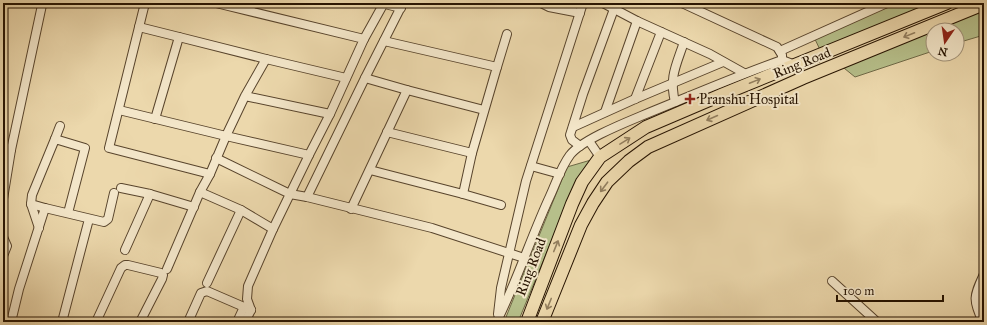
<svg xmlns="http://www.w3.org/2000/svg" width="987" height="325" font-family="'IM FELL Great Primer',serif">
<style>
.green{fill:#b6bf8a;stroke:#6e6946}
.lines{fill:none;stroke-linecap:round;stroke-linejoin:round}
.minor-casing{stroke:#58442c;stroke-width:10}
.primary-casing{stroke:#261301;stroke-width:14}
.minor{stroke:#f3e6c9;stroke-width:8}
.primary{stroke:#ecd8ac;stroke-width:12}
.oneway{stroke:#937f5f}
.poi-dot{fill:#8f2418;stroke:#f3e6c9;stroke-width:1.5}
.labels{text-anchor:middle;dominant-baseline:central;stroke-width:4;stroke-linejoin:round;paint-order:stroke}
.street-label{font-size:14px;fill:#261301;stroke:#f3e6c9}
.poi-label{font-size:14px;fill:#261301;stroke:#f3e6c9;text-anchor:start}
</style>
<rect width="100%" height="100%" fill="#ecd8ac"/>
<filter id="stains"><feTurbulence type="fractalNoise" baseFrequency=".005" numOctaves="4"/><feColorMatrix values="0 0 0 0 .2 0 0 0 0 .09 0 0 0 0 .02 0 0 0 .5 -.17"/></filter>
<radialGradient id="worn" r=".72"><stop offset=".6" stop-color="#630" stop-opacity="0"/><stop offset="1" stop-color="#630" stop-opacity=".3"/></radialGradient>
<g class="green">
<path d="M887,3H947L822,54L813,35Z"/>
<path d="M984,4V35L957,43V30H933V51L855,77L839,64Z"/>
<path d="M591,160L563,213L518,322H504L567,167Z"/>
</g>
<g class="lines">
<defs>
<g id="minor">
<path d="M145,3L109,148L210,174L200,192L167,269"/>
<path d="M216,3L364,39L330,114"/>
<path d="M381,3L401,8"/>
<path d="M541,3L549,7L580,13"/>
<path d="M603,3L637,21L710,54L744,73"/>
<path d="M682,3L777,47L782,55V60L795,65L803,78"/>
<path d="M139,27L179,37L155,119"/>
<path d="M179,37L266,59L245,96L226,136L309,155L330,114L245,96"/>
<path d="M364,39L384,3"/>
<path d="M384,41L497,67L472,153L387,132"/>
<path d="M780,51L887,3"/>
<path d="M266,59L346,78"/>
<path d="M497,67L507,34"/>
<path d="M407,90L484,110"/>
<path d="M635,99L661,32"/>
<path d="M675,102C669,77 676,66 684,42"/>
<path d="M119,110L226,136L210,174"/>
<path d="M605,112L637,21"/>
<path d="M573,127L635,99L723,62"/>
<path d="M55,139L60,126"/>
<path d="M589,141L600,157"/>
<path d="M580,146L572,140L570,135L583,94L614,9"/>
<path d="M3,147L11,150"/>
<path d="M309,155L290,194L307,197L432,228L524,258"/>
<path d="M531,166L560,174"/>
<path d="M370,170L463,194L472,153"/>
<path d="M121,188L150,194L194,207"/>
<path d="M200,192L241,210L273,229L290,194L216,158"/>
<path d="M463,194L501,205"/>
<path d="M307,197L365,78L403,3"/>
<path d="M3,199L11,150L42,5L37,3"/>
<path d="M31,204L39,228"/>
<path d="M45,208L104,222L108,219L114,193"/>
<path d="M351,209L407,90L365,78"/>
<path d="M3,237L7,246L3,256"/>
<path d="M125,250L150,194"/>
<path d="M832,281L877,322"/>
<path d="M207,283L241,210"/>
<path d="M251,310L247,299L248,286L273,229"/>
<path d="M498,314L501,288L526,181L583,3"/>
<path d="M497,321C517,281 531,237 550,196C556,183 561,167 570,155C582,140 622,124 641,116C688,97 734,77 782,60"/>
<path d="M11,322L19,289L45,208L31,204L32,195L55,139L85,148L68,213"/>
<path d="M62,322L89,219"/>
<path d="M96,322L121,268L125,265H128L161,273L163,275L162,279L140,322"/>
<path d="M188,322L201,293L207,291L251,310"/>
<path d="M237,322L244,307L248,305"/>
<path d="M245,322L251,310"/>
<path d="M983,322C972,299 974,296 984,274"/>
</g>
<g id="primary">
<path d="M527,322L572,204L582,182L600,157L646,127L721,95L947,3"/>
<path d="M542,322L581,225L593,203L607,182L629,161L648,147L803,78L984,4"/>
</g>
</defs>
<use href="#minor" class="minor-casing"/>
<use href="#primary" class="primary-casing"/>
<use href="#minor" class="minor"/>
<use href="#primary" class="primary"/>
</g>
<defs><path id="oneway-shaft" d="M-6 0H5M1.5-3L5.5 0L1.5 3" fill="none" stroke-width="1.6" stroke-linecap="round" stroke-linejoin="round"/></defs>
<g class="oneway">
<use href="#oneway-shaft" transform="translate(909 35) rotate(158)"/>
<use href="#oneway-shaft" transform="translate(755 81) rotate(-22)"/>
<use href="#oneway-shaft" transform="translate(712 118) rotate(156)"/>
<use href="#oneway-shaft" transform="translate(625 141) rotate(-32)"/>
<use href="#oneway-shaft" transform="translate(604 187) rotate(127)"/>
<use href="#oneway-shaft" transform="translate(556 246) rotate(-68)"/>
<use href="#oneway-shaft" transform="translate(549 304) rotate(112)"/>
</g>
<path class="poi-dot" d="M688 93h4v4h4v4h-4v4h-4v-4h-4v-4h4z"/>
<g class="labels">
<g class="street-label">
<text transform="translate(802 63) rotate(-22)">Ring Road</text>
<text transform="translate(531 267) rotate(-69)">Ring Road</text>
</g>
<g class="poi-label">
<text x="699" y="99">Pranshu Hospital</text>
</g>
</g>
<rect width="987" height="325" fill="none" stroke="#ecd8ac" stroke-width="16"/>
<rect x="4" y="4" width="979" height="317" fill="none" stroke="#261301" stroke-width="2"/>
<rect x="8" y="8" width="971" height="309" fill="none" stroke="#261301"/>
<g transform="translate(945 42) rotate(193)"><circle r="19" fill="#f3e6c9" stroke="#a19279"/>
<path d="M0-3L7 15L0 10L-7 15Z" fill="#8f2418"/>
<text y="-6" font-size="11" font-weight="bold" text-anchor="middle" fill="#261301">N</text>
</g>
<path d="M837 295v6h106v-6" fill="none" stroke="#261301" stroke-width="2"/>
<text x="843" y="295" font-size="12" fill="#261301" stroke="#f3e6c9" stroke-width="3" paint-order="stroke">100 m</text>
<rect width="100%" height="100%" filter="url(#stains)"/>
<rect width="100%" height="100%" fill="url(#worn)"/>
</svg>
